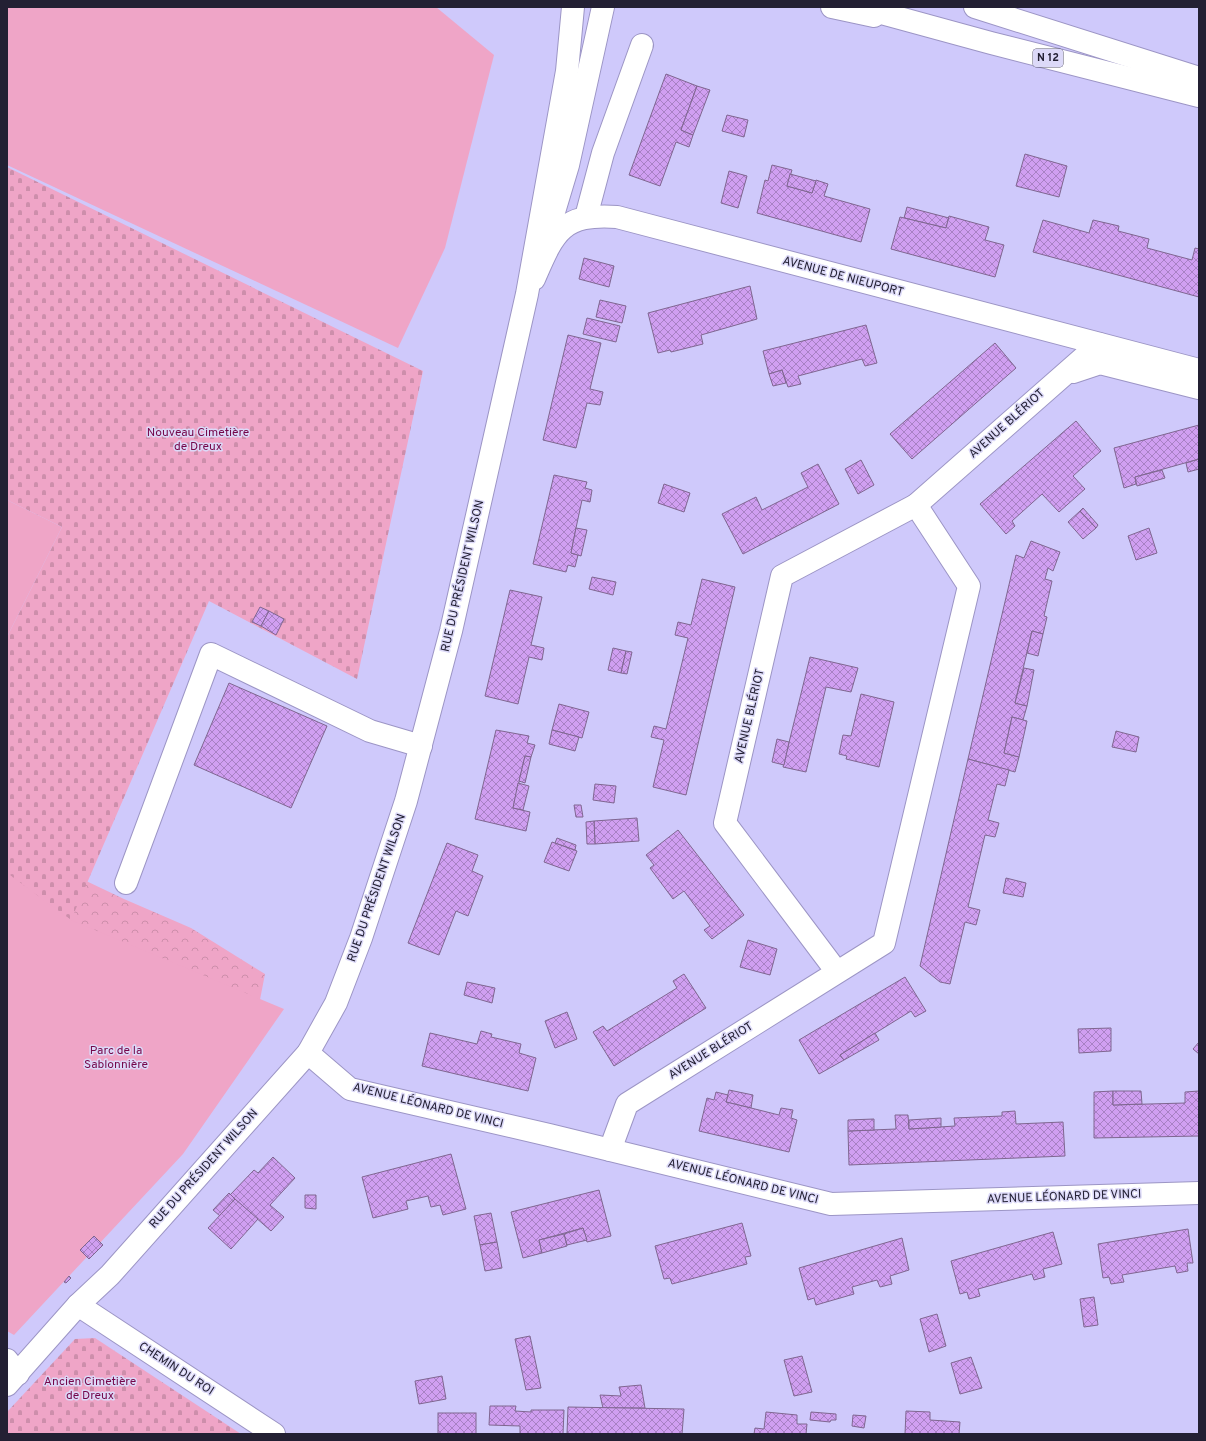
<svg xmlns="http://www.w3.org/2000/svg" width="1206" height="1441" font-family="Overpass,sans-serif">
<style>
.forest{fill:url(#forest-crowns)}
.cemetery{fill:url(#cemetery-stones)}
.green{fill:#efa5c7}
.building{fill:url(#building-cross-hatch);stroke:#7f6690}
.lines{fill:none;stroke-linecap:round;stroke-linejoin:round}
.minor-casing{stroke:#9c95c5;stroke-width:24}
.major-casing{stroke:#9c95c5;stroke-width:24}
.minor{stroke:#fff;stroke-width:22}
.major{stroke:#fff;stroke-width:22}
.labels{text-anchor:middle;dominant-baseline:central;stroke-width:3;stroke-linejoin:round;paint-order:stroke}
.shield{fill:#dcd9f8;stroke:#5a586e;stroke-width:1}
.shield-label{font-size:11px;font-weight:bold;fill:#232033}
.street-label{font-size:12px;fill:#232033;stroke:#dcd9f8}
.park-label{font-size:12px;fill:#75074a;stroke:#dcd9f8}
</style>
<defs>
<pattern id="forest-crowns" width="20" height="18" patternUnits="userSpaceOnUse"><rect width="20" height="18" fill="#efa5c7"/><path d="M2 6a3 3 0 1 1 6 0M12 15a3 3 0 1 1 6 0" fill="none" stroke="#cd8eab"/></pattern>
<pattern id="cemetery-stones" width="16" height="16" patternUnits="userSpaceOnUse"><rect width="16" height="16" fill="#efa5c7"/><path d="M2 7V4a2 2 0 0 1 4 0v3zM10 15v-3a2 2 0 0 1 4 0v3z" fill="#cd8eab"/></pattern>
<pattern id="building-cross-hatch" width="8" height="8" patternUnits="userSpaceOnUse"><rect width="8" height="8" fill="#d09ff1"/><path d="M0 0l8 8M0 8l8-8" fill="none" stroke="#a881c4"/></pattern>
</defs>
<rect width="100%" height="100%" fill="#cfc9fb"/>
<path class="forest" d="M7,863L61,869L124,899L191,928L265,974L257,1015L7,944Z"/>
<g class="cemetery">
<path d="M7,167L423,371L357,679L209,601L71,920L7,873V637L62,527L7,500Z"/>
<path d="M95,1338L241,1434H7V1412L75,1339Z"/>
</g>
<g class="green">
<path d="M7,7H436L494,55L445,248L398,348L7,165Z"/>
<path d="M7,500L62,527L7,637Z"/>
<path d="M7,873L71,920L284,1009L183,1154L14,1335L7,1331Z"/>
</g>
<g class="building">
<path d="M666,74L697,86L681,130L693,135L689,147L676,142L660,186L629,175Z"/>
<path d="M697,86L710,90L693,135L681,130Z"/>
<path d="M727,115L748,120L744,137L722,131Z"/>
<path d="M1025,154L1067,166L1059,197L1016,186Z"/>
<path d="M772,165L792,170L787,186L812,193L816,180L828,184L824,196L870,209L861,242L757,213L765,180L768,181Z"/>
<path d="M729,171L747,176L738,208L721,203Z"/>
<path d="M790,174L816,181L812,193L787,186Z"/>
<path d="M907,207L949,218L946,228L904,218Z"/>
<path d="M949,216L989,227L985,240L1004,245L995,277L891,249L900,217L946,228Z"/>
<path d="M1043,220L1089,233L1093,220L1119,226L1118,231L1149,239L1147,248L1192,260L1195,248L1199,249V297L1033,252Z"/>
<path d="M584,258L614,266L609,287L579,279Z"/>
<path d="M750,286L757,319L701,335L703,344L671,352L670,350L658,353L648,313Z"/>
<path d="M600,300L626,306L622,323L596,317Z"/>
<path d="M587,318L620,326L616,342L583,334Z"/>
<path d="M866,325L877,363L865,366L862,359L798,376L801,384L788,387L782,370L769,374L763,351Z"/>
<path d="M568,335L601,343L590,389L603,392L600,405L587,403L576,448L543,440Z"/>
<path d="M995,343L1016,368L912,459L890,434Z"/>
<path d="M782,370L786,383L773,386L769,374Z"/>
<path d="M1076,421L1101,451L1073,476L1085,489L1059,512L1042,494L1012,521L1015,526L1006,534L980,504Z"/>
<path d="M1199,425V459L1135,477L1136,484L1124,488L1114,448Z"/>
<path d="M1199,459V469L1188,472L1186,463Z"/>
<path d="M861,460L874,485L858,494L845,469Z"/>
<path d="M818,464L839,504L743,554L722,514L756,497L762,510L808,487L801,473Z"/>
<path d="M1162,470L1165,478L1137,486L1135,477Z"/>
<path d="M554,475L587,482L585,488L592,490L590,502L582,500L576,528L571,553L578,555L575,567L568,565L566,572L533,564Z"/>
<path d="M664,484L690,493L684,512L658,503Z"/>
<path d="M1083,508L1098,525L1096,528L1080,511Z"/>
<path d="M1080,511L1096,528L1083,539L1068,522Z"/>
<path d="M576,528L587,530L581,556L571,553Z"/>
<path d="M1149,528L1157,553L1136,560L1128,536Z"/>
<path d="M1031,541L1060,552L1053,571L1048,568L1045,579L1052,581L1044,616L1047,617L1043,634L1032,631L1015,703L1027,706L1023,720L1012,717L1004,753L1019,757L1015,772L968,759L1016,555L1024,558Z"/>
<path d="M592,577L616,582L613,595L589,589Z"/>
<path d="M702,579L735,587L686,795L653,787L664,740L651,737L654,726L666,729L688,638L675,635L678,622L691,625Z"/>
<path d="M510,590L542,597L531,645L544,648L542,660L529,657L518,704L485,696Z"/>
<path d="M260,607L269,611L261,626L252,622Z"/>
<path d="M269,611L284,619L276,635L261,626Z"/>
<path d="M1032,631L1043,634L1038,656L1027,653Z"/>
<path d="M613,648L626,651L621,673L608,670Z"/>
<path d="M626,651L632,652L627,674L621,673Z"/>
<path d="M810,657L858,668L851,692L826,687L806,772L783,767Z"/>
<path d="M1024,668L1034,670L1027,706L1015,703Z"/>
<path d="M229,683L327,726L291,808L194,765Z"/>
<path d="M861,694L894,702L879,767L846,759L847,756L839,754L843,735L851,736Z"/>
<path d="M559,704L589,712L582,738L552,730Z"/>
<path d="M1012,717L1027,721L1019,757L1004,753Z"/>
<path d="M496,730L529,736L527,743L535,745L531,757L525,756L513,808L530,812L526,831L475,819Z"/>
<path d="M552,730L579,737L575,751L549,744Z"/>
<path d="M1116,731L1139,737L1136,752L1112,747Z"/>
<path d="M777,739L789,742L784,765L772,762Z"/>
<path d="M525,756L531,757L525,783L519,781Z"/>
<path d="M968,759L1009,770L1005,786L997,784L988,820L999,823L995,837L985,835L968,907L980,910L976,925L965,922L950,984L940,982L920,966Z"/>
<path d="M518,783L529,786L523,810L513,808Z"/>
<path d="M595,784L616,786L614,803L593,800Z"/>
<path d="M574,805H581L583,817H576Z"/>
<path d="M637,818L639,841L595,844L594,821Z"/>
<path d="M594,821L595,844H587L586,822Z"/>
<path d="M678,830L744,915L712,939L704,930L710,926L684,891L673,899L650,868L654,865L646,855Z"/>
<path d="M557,838L576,845L575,850L555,843Z"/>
<path d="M552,842L577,851L569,871L544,862Z"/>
<path d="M447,843L478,855L472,871L483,876L468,916L456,911L439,955L408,943Z"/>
<path d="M1006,878L1026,883L1023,897L1003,893Z"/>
<path d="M748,940L777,949L770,975L740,967Z"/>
<path d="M684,974L706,1008L614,1066L593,1032L603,1026L607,1031L677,988L673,981Z"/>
<path d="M905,977L926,1011L915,1017L911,1011L840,1055L844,1060L819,1074L799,1040Z"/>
<path d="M467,982L495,988L492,1003L464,995Z"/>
<path d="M567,1012L577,1039L555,1048L545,1021Z"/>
<path d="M1111,1028V1051L1079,1053L1078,1029Z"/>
<path d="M481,1031L492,1034L491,1037L521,1044L519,1053L536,1058L528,1091L422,1066L430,1033L477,1044Z"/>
<path d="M875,1033L879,1040L844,1060L840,1055Z"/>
<path d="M1199,1042V1054L1193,1049Z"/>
<path d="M729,1090L753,1095L751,1108L726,1102Z"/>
<path d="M1113,1091V1105L1185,1103V1092L1199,1091V1136L1094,1138V1092Z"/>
<path d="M1113,1091H1141L1142,1104L1113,1105Z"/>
<path d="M716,1092L728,1095L726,1102L751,1108L779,1115L781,1108L793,1110L791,1118L797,1120L789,1152L699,1131L707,1098L714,1100Z"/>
<path d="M1015,1111L1016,1124L1063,1122L1065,1156L849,1165L848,1131L896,1129L895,1115H908L909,1129L955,1126L954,1118L1002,1116V1112Z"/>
<path d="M941,1118V1127L909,1129V1120Z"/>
<path d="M874,1119V1130L848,1131V1120Z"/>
<path d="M451,1154L466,1209L443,1215L440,1205L431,1207L428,1196L406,1201L408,1209L373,1218L362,1177Z"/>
<path d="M273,1157L295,1178L270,1205L284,1217L271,1231L230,1195L254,1170L258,1173Z"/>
<path d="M599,1190L611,1236L587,1242L583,1228L539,1240L542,1253L523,1258L511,1212Z"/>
<path d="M229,1193L235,1199L220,1216L213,1210Z"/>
<path d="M305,1195H316V1209L305,1208Z"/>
<path d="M235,1199L258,1219L231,1249L208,1228Z"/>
<path d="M491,1213L497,1242L480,1245L474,1216Z"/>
<path d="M742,1223L751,1256L745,1257L747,1264L672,1284L670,1278L664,1279L655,1246Z"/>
<path d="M583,1228L587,1240L567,1245L564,1234Z"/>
<path d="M1188,1229L1193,1263H1187L1188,1271L1177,1273L1175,1266L1122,1275L1124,1282L1111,1284L1109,1277L1103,1278L1098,1244Z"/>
<path d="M1053,1232L1062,1264L1043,1269L1045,1277L1034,1280L1032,1274L978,1289L980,1296L969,1299L967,1292L960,1294L951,1261Z"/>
<path d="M564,1234L567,1246L542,1253L539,1240Z"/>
<path d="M94,1236L103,1245L89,1259L80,1250Z"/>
<path d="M902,1238L909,1270L890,1276L892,1284L880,1287L877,1280L852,1287L854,1294L816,1305L814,1298L808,1300L799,1268Z"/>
<path d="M497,1242L502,1268L485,1271L480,1245Z"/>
<path d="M69,1276L71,1278L66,1283L64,1282Z"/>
<path d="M1094,1297L1098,1325L1084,1327L1080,1299Z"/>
<path d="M937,1314L946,1346L929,1352L920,1319Z"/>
<path d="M530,1336L541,1388L526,1390L515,1339Z"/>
<path d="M802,1356L812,1392L794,1396L784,1360Z"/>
<path d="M971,1357L982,1388L960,1394L951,1363Z"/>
<path d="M442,1376L446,1399L419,1404L415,1381Z"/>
<path d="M641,1385L645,1408H603L600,1395L621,1396L619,1387Z"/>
<path d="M490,1406H516L515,1411L531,1412V1410H564L563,1434H520V1426L489,1425Z"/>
<path d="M568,1407L684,1409L682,1434H567Z"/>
<path d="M906,1411L930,1412V1420L960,1422L959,1434H905Z"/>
<path d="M766,1412L797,1415V1424H807L806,1434H754L755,1428L764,1429Z"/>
<path d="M811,1412L836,1414V1420H831L830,1422L810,1420Z"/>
<rect x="438" y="1413" width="38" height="21"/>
<path d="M853,1415L866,1416L864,1428L852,1426Z"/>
</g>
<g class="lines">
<defs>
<g id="minor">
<path d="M586,217L603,153L642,45"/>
<path d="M534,279C554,233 561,213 617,217L1199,370"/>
<path d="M1073,372L1100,363L1199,388"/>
<path d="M916,505L1099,344"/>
<path d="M126,883L211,654L370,731L421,746"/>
<path d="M308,1053L350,1089L549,1135L831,1204L1199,1193"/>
<path d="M610,1150L627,1104L884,943L969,586L916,505L782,576L725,823L837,972"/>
<path d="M78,1305L274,1434"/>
<path d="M7,1360L18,1374"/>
</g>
<g id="major">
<path d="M832,7L874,16"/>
<path d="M859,7L991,43L1199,96"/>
<path d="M975,7L1199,78"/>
<path d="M550,225L568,165L603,7"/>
<path d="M7,1385L78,1305L110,1275L308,1053L336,1003L361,938L406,801L451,631L527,294L567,71L573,7"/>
</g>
</defs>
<use href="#minor" class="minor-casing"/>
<use href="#major" class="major-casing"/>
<use href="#minor" class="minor"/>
<use href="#major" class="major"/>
</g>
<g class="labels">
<rect class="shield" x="1033" y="49" width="30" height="18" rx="3"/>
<g class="shield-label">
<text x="1048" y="58">N 12</text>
</g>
<g class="street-label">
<text transform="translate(843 277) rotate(15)">AVENUE DE NIEUPORT</text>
<text transform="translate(1007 424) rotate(-42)">AVENUE BLÉRIOT</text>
<text transform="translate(463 576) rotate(-77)">RUE DU PRÉSIDENT WILSON</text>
<text transform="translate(750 716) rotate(-77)">AVENUE BLÉRIOT</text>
<text transform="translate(377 888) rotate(-71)">RUE DU PRÉSIDENT WILSON</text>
<text transform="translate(711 1051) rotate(-32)">AVENUE BLÉRIOT</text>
<text transform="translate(428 1106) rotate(14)">AVENUE LÉONARD DE VINCI</text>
<text transform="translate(204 1169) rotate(-48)">RUE DU PRÉSIDENT WILSON</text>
<text transform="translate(743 1182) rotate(14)">AVENUE LÉONARD DE VINCI</text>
<text transform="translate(1064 1197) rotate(-2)">AVENUE LÉONARD DE VINCI</text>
<text transform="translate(176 1369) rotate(33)">CHEMIN DU ROI</text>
</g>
<g class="park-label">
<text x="198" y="433">Nouveau Cimetière<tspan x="198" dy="14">de Dreux</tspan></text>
<text x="116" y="1051">Parc de la<tspan x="116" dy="14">Sablonnière</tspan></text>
<text x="90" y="1382">Ancien Cimetière<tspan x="90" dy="14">de Dreux</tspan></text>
</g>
</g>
<rect width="1206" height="1441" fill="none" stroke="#232033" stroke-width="16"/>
</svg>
